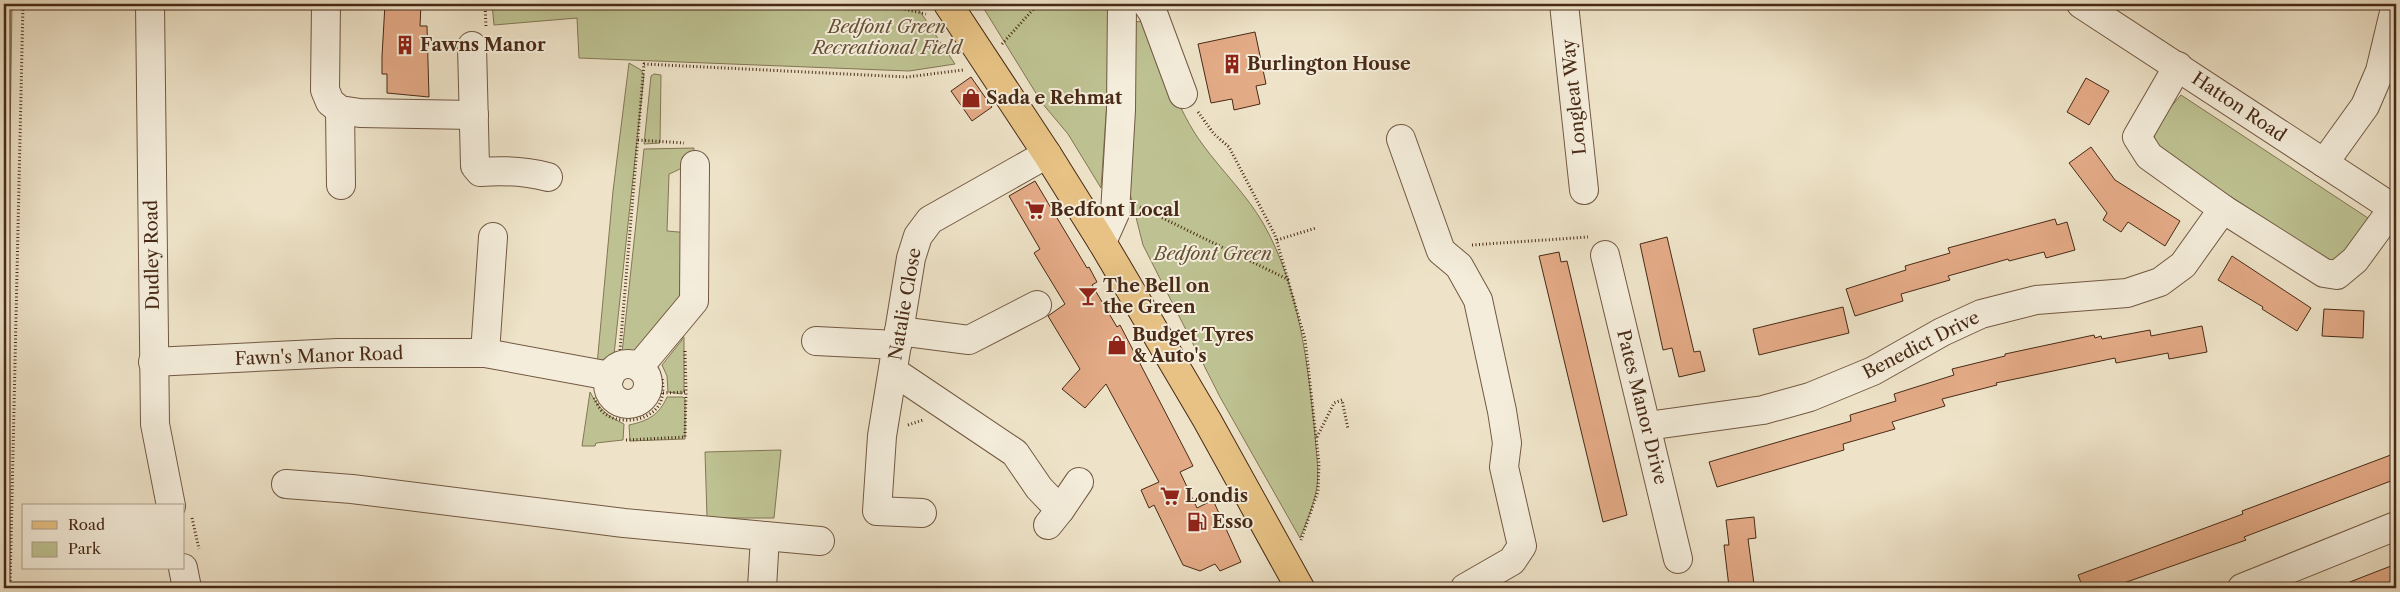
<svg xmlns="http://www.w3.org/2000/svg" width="2400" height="592" font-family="'Libre Caslon Text',serif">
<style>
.green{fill:#bec292;stroke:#837654}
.building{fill:#e3aa86;stroke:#482a16}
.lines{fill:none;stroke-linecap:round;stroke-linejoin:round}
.minor-casing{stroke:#725842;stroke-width:30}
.major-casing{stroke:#482a16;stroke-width:30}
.path{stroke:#482a16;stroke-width:3;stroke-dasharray:1 2.5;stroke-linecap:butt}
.minor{stroke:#f4eddb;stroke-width:28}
.major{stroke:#e7c284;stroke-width:28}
.labels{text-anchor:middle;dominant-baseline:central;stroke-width:4;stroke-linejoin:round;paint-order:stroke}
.park-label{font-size:18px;font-style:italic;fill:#665035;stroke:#f4eddb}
.poi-label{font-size:18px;font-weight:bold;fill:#482a16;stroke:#f4eddb;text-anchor:start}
.street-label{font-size:18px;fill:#482a16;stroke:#f4eddb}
</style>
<rect width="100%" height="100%" fill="#eee3c8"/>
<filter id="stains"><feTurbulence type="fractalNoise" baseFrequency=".004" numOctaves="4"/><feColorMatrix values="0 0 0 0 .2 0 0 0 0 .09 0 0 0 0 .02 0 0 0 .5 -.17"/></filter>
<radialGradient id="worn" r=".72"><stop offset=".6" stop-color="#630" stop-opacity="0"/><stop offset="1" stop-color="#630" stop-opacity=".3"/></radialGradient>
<g class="green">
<path d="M4,4H12L4,555Z"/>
<path d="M492,4H915L955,64L909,71L579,58L577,18L494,25Z"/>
<path d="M981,4H1109L1108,86L1101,188L1068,134L1042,103Z"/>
<path d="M1147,21C1163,62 1176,109 1203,145C1222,171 1246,194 1263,223C1299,286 1308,364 1315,435C1316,453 1320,474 1316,492C1313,507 1306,523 1300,538L1220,397L1143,245L1124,170L1133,22Z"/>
<path d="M629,63L641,70L644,75L614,355L606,362L597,365L613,191Z"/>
<path d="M654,74L661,75L660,143L644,144L651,76Z"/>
<path d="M2181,95L2368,218L2342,256L2330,262L2155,147L2154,126Z"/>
<path d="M694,148C694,163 681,169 669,174L667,231L690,233L688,290L650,356L622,353L644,149Z"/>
<path d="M682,336L684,337V390L682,394L668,392L667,376L662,365L682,340Z"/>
<path d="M590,392C599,409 607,416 624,424L623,440L596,443L595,446H582Z"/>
<path d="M667,397H683L685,399V439L630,441L629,425C648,421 659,415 667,397Z"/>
<path d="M781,450L774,518H707L705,452Z"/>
</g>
<g class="building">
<path d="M385,4H421L420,26H427L429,97L387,93V74H382V56Z"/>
<path d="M1255,32L1266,84L1256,86L1260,104L1234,110L1232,99L1211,103L1198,44Z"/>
<path d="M971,77L992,107L972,121L951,91Z"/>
<path d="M2086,78L2109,91L2089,125L2067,112Z"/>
<path d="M2091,147L2115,180L2180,221L2165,246L2128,222L2121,232L2103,220L2107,213L2069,163Z"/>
<path d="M1035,181L1087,268L1089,267L1097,282L1092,285L1117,327L1120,325L1187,454L1193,466L1180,472L1197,508L1213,500L1241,562L1220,571L1215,564L1200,571L1183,565L1154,505L1149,508L1141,490L1159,482L1106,384L1085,408L1062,389L1080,369L1048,316L1065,304L1034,253L1040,249L1009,196Z"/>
<path d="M2055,219L2057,225L2067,222L2075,250L2046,258L2044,252L2009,261L2008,259L1948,276L1950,280L1901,294L1903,301L1855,316L1846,289L1906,270L1905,266L1950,253L1948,248Z"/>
<path d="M1667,237L1694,352L1700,351L1705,371L1679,377L1672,348L1663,350L1640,244Z"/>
<path d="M1559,252L1561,262L1567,261L1627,515L1603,522L1539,256Z"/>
<path d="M2232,256L2311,308L2297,331L2262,309L2263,307L2218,280Z"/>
<path d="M1843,307L1849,333L1759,355L1753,329Z"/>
<path d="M2324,309L2364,311L2363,338L2322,336Z"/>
<path d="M2202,326L2207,352L2169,359L2168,353L2116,363L2115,358L1996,383L1997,385L1942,399L1945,406L1892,422L1895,429L1843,444L1844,450L1717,487L1709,462L1851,421L1850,415L1896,401L1894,394L1954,375L1952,369L2005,356V354L2094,335L2095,338L2101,336L2102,339L2150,330L2151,336Z"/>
<path d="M2396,453V479L2244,537L2246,540L2121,584L2122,588H2083L2078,575L2243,514L2242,511Z"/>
<path d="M1754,517L1756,538L1748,539L1754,584L1729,587L1724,545H1729L1726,520Z"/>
<path d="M2396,564V588H2337V587Z"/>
</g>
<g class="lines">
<defs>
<g id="minor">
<path d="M150,4L155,424L171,506"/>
<path d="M326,4L325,90L330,102L340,110L360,113L474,115"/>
<path d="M1147,4L1153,13L1183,94"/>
<path d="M1564,4L1584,190"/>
<path d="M2081,4L2396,210"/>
<path d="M472,46L475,166L480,172C504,170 525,171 548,177"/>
<path d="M2178,66L2137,137L2149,156L2223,209L2324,273L2337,275L2355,260L2393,208"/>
<path d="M340,110L341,185"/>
<path d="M1401,139L1441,251L1459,266L1478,300L1502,411L1507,443L1504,467L1522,546L1512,561L1465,588"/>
<path d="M2324,163L2365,106L2380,71L2396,4"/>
<path d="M1102,242L1115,213L1121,110L1122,4"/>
<path d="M1605,255L1678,559"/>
<path d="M899,331L969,340L1037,305"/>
<path d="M816,341L897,345"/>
<path d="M485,353L493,237"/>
<path d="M153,362L338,353H485L610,376"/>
<circle cx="628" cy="384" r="20"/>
<path d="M639,367L694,301L695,165"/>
<path d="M893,371L1015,453L1039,488L1060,510L1048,525"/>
<path d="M1647,426L1763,410L1810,397L1873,371L1942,332L1981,314L2036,300L2127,293L2160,282L2183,265L2223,209"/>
<path d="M286,484L352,489L624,523L765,536L762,588"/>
<path d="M1060,510L1079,482"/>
<path d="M922,513L877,511L882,436L911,258L918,236L930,220L1047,154"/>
<path d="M765,536L820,541"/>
<path d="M183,568L187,588"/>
<path d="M2242,588L2396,526"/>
</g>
<path id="major" d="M948,4L1047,154L1102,242L1207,420L1300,588"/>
</defs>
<use href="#minor" class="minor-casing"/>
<use href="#major" class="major-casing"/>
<g class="path">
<path d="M485,4L486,27"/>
<path d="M881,4L926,14"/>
<path d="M1002,44L1038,4"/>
<path d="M1198,112L1214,134L1229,147L1275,235L1305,339L1319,464L1318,491L1301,540"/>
<path d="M638,140L684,143"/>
<path d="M1140,207L1289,280"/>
<path d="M1277,240L1316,228"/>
<path d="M1472,245L1588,237"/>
<path d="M620,350L644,64L907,77L963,70"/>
<path d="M663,393L686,392L685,350"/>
<path d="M594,398C597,403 600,411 605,414C621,425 649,421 659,405C664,396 663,386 662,377"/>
<path d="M908,425L923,420"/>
<path d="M1317,437L1334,403L1342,400L1348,429"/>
<path d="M626,440L685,437L686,392"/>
<path d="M192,518L199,549"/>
<path d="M10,588L23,4"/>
</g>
<use href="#minor" class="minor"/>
<use href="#major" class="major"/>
</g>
<defs>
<symbol id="building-bare" viewBox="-9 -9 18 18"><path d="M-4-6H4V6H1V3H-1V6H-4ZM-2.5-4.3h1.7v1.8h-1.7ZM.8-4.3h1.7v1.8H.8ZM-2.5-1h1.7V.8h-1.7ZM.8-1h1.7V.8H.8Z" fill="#8f2418" stroke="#f4eddb" stroke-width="2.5" paint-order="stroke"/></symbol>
<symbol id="shop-bare" viewBox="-9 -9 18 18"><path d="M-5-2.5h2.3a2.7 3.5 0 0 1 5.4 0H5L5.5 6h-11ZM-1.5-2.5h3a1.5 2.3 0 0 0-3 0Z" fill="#8f2418" stroke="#f4eddb" stroke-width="2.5" paint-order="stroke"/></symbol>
<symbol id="supermarket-bare" viewBox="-9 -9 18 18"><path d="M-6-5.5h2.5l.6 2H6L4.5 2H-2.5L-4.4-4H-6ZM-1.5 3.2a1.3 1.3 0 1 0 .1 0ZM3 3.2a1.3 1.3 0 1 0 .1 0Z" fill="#8f2418" stroke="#f4eddb" stroke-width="2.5" paint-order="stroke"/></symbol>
<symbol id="bar-bare" viewBox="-9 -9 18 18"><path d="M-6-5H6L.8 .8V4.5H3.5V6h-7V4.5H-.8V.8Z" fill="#8f2418" stroke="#f4eddb" stroke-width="2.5" paint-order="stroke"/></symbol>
<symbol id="fuel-bare" viewBox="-9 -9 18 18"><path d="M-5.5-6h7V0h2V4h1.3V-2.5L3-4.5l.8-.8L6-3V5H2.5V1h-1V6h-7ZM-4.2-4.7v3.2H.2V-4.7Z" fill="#8f2418" stroke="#f4eddb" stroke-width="2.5" paint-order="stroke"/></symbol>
</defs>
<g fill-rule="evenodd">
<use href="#building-bare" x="391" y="31" width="28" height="28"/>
<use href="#building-bare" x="1218" y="50" width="28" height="28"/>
<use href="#shop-bare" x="957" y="84" width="28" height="28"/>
<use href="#supermarket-bare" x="1021" y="196" width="28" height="28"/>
<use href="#bar-bare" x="1074" y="282" width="28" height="28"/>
<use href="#shop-bare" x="1103" y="331" width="28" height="28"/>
<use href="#supermarket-bare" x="1156" y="482" width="28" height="28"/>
<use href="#fuel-bare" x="1183" y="508" width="28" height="28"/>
</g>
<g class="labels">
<g class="park-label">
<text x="887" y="27">Bedfont Green<tspan x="887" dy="21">Recreational Field</tspan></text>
<text x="1213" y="254">Bedfont Green</text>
</g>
<g class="poi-label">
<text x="420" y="45">Fawns Manor</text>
<text x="1247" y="64">Burlington House</text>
<text x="986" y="98">Sada e Rehmat</text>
<text x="1050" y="210">Bedfont Local</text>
<text x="1103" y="286">The Bell on<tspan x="1103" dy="21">the Green</tspan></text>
<text x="1132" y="335">Budget Tyres<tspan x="1132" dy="21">&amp; Auto's</tspan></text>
<text x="1185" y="496">Londis</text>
<text x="1212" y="522">Esso</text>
</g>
<g class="street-label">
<text transform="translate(1574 97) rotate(-96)">Longleat Way</text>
<text transform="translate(2239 107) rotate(34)">Hatton Road</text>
<text transform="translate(152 255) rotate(-91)">Dudley Road</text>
<text transform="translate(905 304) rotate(-80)">Natalie Close</text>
<text transform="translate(1921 345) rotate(-27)">Benedict Drive</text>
<text transform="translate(319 356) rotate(-2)">Fawn's Manor Road</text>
<text transform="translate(1642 407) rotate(76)">Pates Manor Drive</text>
</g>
</g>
<rect width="2400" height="592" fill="none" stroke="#eee3c8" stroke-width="20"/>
<rect x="5" y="5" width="2390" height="582" fill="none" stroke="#482a16" stroke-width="2.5"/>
<rect x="10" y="10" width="2380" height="572" fill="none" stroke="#482a16"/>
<rect x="22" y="504" width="162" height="65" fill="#f4eddb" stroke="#af9f8c"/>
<rect x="32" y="521" width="25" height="8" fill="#e7c284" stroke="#af9f8c"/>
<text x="68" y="530" font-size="15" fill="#482a16">Road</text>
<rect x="32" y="542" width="25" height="15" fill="#bec292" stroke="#af9f8c"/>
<text x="68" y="554" font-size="15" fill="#482a16">Park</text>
<rect width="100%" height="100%" filter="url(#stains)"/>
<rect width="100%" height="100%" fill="url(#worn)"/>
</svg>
